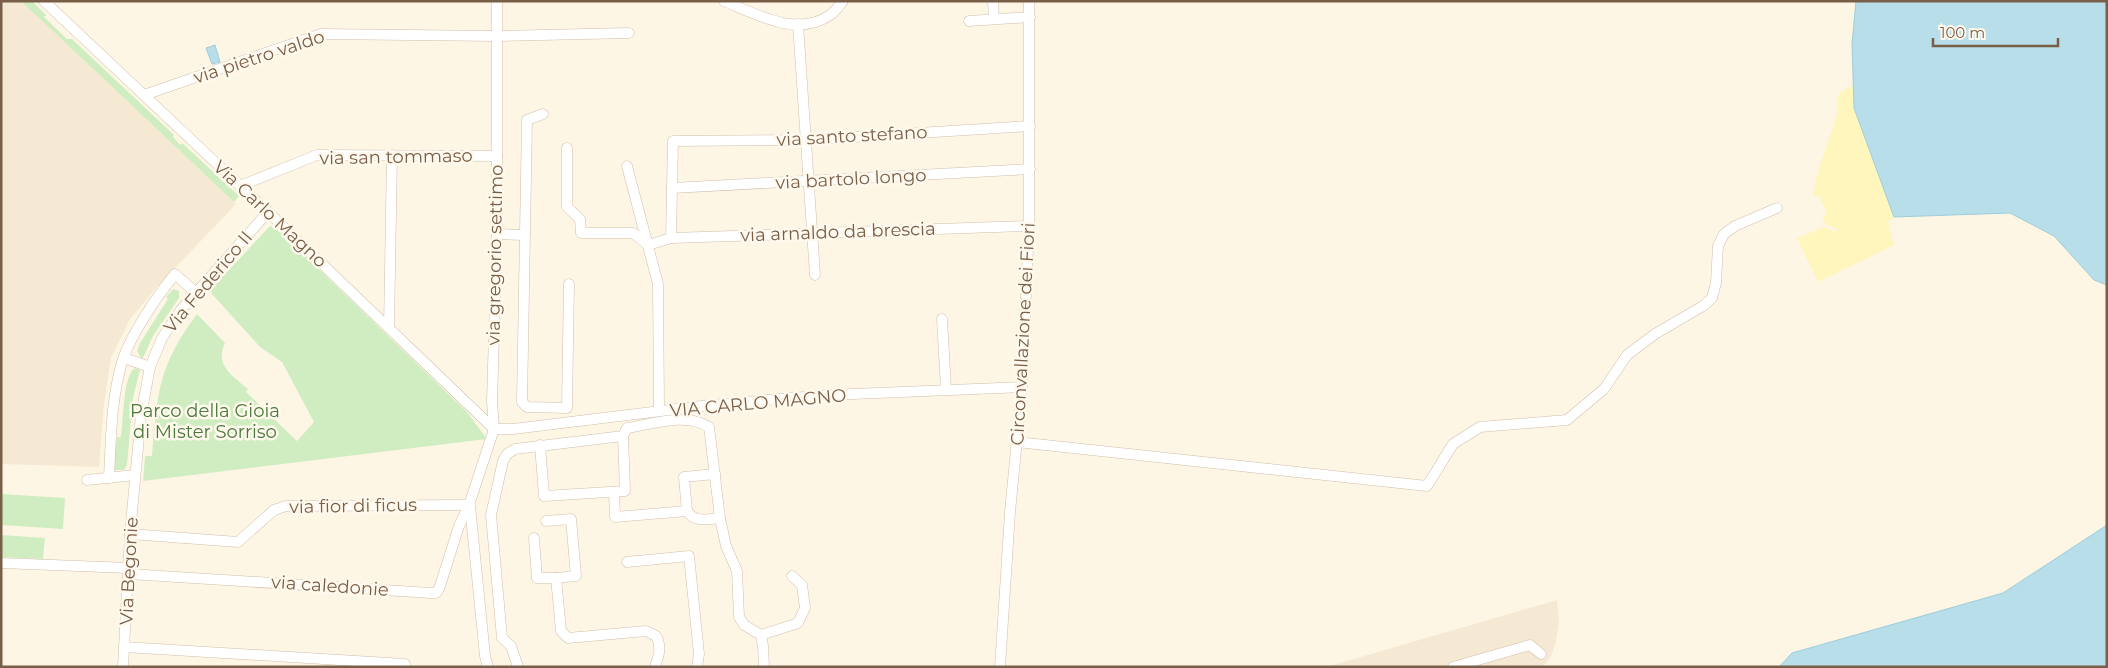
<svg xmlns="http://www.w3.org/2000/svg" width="2108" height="668" font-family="Montserrat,sans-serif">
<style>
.residential{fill:#f6e9d3}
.green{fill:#d0edc2}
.sand{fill:#fff6be}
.water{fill:#b8dee9;stroke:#9dcddc}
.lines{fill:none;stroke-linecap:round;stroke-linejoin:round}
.minor-casing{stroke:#d0beaa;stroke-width:11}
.minor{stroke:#fff;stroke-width:10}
.labels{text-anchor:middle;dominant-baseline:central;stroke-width:5;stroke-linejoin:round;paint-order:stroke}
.street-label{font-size:18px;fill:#795e48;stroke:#fff9ed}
.park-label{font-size:18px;fill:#497a3c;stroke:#fff9ed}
</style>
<rect width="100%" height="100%" fill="#fef6e5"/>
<g class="residential">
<path d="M1,1H21L236,204L156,288L130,319L111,358L104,404L99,467L1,464Z"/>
<path d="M1557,600L1559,619L1556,642L1551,656L1543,667H1326Z"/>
</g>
<g class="green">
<path d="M21,1H32L46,15L44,17L67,39H72L174,135L173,137L180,145L182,143L239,196L234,202Z"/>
<path d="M270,226L275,227L467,412L487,439L143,481L145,456H152C157,394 158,366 197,314L225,343C214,365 233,376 248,389L246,392L297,441L314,422L282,362L260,347L211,293L213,287Z"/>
<path d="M173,289L179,291V298L153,336L143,358H141L137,351L140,343L168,299L166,297Z"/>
<path d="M135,368L140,370L133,398L127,465L124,470H113L117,437H121C123,423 123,375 135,368Z"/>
<path d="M2,494L65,498L63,529L1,525Z"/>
<path d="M1,535L45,538L43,559L1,557Z"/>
</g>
<path class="sand" d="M1853,85L1854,108L1894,217L1888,222L1894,245L1818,282L1797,238L1824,227L1836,232L1837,229L1826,225L1822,217L1827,214L1819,195L1815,197L1813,194L1816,178L1838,111V97L1841,92Z"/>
<g class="water">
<path d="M1856,1H2107V285L2094,280L2054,236L2010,213L1894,217L1854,108L1852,44Z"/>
<path d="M215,45L220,62L212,64L206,48Z"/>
<path d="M2107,525V667H1779L1792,653L2003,593Z"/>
</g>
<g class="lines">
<defs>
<g id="minor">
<path d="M44,1L268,212L494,429H513L710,405L828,395L1022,387"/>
<path d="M724,1C756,14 797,38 830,15C835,12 839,6 843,1"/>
<path d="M993,1L994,19"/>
<path d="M969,21L1030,17"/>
<path d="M798,24L815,275"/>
<path d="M144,95L321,34L497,36L629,33"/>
<path d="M543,114L527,120L522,402L527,407L567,408L569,284"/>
<path d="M567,148V207L580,219L581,233H633L648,245L671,238L1029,226"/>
<path d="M627,166L658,284L659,411"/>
<path d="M240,186L317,155L497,156"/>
<path d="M672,188L1030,169"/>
<path d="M497,234L525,235"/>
<path d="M671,238L673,141L807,140L1030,126"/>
<path d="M942,319L946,389"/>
<path d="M389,327L392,155"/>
<path d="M124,358L150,367"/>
<path d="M1017,442L1427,486L1453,444L1480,427L1567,420L1604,389L1627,355L1655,334L1703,306L1712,298L1716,283L1718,246L1724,234L1735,226L1777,208"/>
<path d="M540,445L544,496L625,491L623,436"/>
<path d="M109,478C111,439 111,397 123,359C132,333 157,296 175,274L196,293"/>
<path d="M87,480L135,475"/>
<path d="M614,492L615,517L687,511L684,477L715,474"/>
<path d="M470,506L485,656L488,667"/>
<path d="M687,511C695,523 707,519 720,518"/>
<path d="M546,521L571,519L576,576L556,578"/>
<path d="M130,534L238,542L274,510L286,506L469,505"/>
<path d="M534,538L537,578H556L561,631L568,638L646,631L656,636C662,647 659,655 655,667"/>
<path d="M627,562L689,556L699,654L697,667"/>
<path d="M1,563L129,568"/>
<path d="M129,574L431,593H436L439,589L459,526L469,505L494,429L492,401L497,234V1"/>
<path d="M761,635L798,623L805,608L802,585L792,576"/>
<path d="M124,647L405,664L404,667"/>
<path d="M123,667L130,534L141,415L150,367L162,338L180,311L268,212"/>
<path d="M518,667L511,646L502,638L491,515L503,461L507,454L515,449L623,436L627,428C653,424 686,412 709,427L720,518L726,546L737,571L739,617L744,625L761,635L763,646L764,667"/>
<path d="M1000,667L1010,512L1022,387L1029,226V1"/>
<path d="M1453,667L1530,645L1541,654"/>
</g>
</defs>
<use href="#minor" class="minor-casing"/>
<use href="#minor" class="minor"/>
</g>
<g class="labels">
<g class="street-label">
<text transform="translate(259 57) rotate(-18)">via pietro valdo</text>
<text transform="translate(852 136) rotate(-3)">via santo stefano</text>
<text transform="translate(396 157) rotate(-1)">via san tommaso</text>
<text transform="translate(851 179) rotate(-3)">via bartolo longo</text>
<text transform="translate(270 214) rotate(43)">Via Carlo Magno</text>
<text transform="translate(838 232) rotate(-2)">via arnaldo da brescia</text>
<text transform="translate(495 255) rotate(-89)">via gregorio settimo</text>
<text transform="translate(208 282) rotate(-50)">Via Federico II</text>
<text transform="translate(1023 334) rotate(-87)">Circonvallazione dei Fiori</text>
<text transform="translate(758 403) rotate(-5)">VIA CARLO MAGNO</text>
<text transform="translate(353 506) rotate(-1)">via fior di ficus</text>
<text transform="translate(129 571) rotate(-87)">Via Begonie</text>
<text transform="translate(330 586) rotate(4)">via caledonie</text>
</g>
<g class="park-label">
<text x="205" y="411">Parco della Gioia<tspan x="205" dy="21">di Mister Sorriso</tspan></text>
</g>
</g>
<rect width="2108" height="668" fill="none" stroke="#795e48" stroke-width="5"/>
<path d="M1933 38v8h125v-8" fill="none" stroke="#795e48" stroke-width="2.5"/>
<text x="1940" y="38" font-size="15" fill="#795e48" stroke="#fff9ed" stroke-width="4" paint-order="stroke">100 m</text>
</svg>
